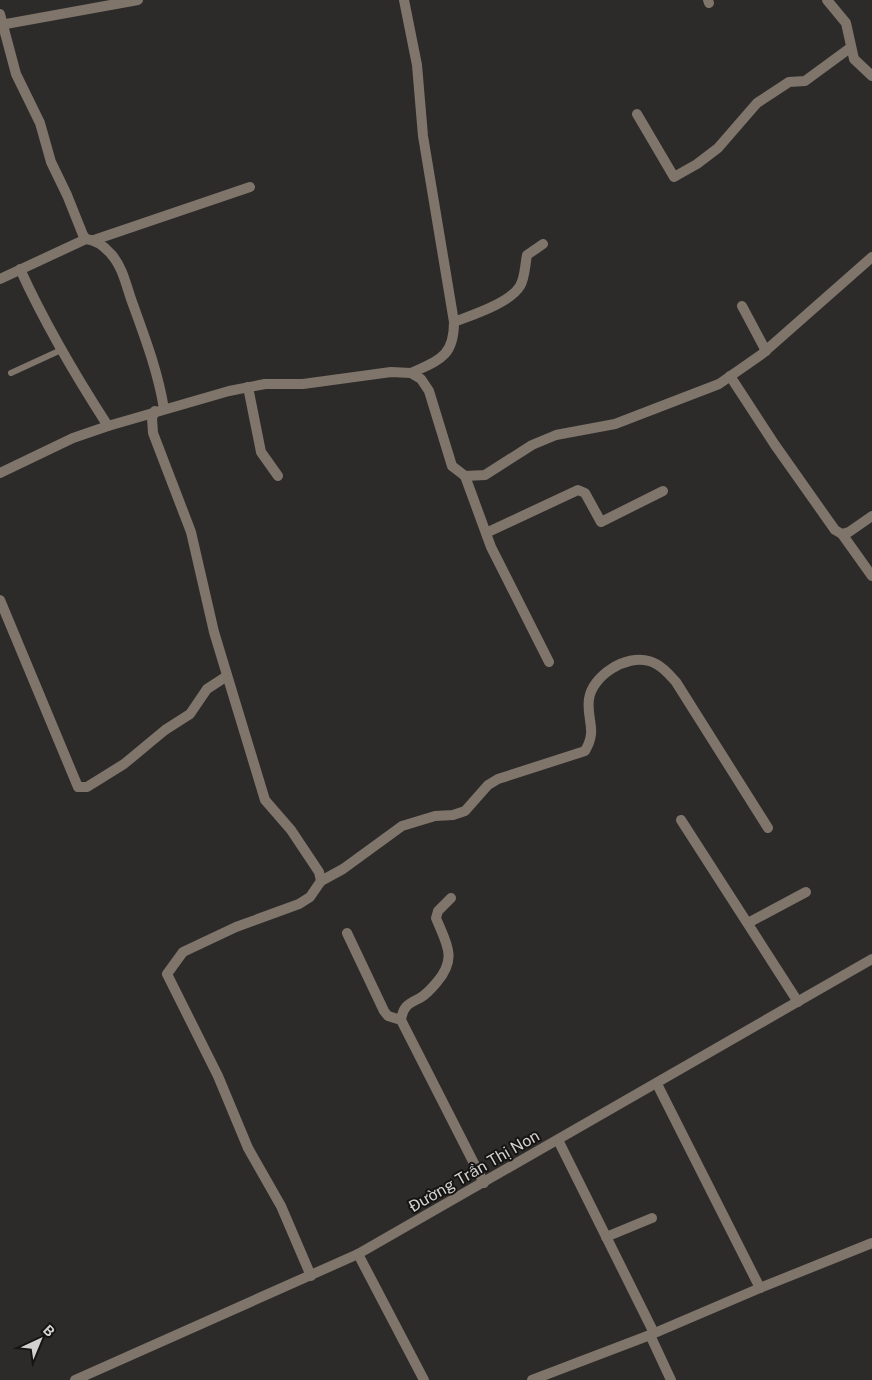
<svg xmlns="http://www.w3.org/2000/svg" width="872" height="1380" font-family="'Public Sans',sans-serif">
<style>
.lines{fill:none;stroke-linecap:round;stroke-linejoin:round}
.lane{stroke:#7f756b;stroke-width:6}
.street{stroke:#7f756b;stroke-width:10}
.labels{text-anchor:middle;dominant-baseline:central;stroke-width:4;stroke-linejoin:round;paint-order:stroke}
.street-label{font-size:16px;fill:#d2d1d0;stroke:#151413}
</style>
<rect width="100%" height="100%" fill="#2d2b2a"/>
<g class="lines">
<path class="lane" d="M11,373L61,350"/>
<g class="street">
<path d="M404,0L417,65L423,136L454,322C454,357 439,360 411,373"/>
<path d="M708,0L709,3"/>
<path d="M827,0L846,23L854,59L872,76"/>
<path d="M0,14L16,74L40,123L51,162L67,195L83,235L86,239C96,240 104,246 111,254C122,266 126,284 131,299C144,335 158,371 164,409"/>
<path d="M0,25L138,0"/>
<path d="M637,114L674,177L697,164L718,148L757,103L789,82L805,81L850,48"/>
<path d="M94,240L250,187"/>
<path d="M20,269C45,324 75,375 108,426"/>
<path d="M0,279L86,239"/>
<path d="M742,306L766,351"/>
<path d="M454,322C472,315 510,303 520,286C525,278 525,265 527,255L543,244"/>
<path d="M730,376L775,445L835,530L842,534L849,532L872,516"/>
<path d="M248,387L261,452L278,476"/>
<path d="M155,411L152,418L153,433L191,532L214,632L265,800L291,830L319,872L321,881L310,897L299,904L236,927L183,952L167,974L218,1076L248,1148L281,1206L311,1276"/>
<path d="M0,473L73,438L108,426L229,391L265,384H303L391,372L411,373L421,379L429,391L452,466L465,476L485,475L532,445L556,435L615,424L719,384L762,354L872,257"/>
<path d="M465,476L491,547L549,662"/>
<path d="M486,533L578,490L585,493L601,522L663,491"/>
<path d="M842,534L872,576"/>
<path d="M0,600L78,787H87L124,764L165,730L190,714L207,689L227,676"/>
<path d="M681,820L798,1002"/>
<path d="M321,881L343,869L402,826L435,816L453,815L465,811L488,785L498,779L585,751C598,729 586,720 589,699C592,676 626,654 649,661C660,664 668,673 676,682L768,828"/>
<path d="M748,923L806,892"/>
<path d="M347,933L384,1011L388,1016L401,1020L484,1183"/>
<path d="M401,1020C403,1006 408,1004 420,998C427,994 432,988 437,982C458,958 446,943 436,918L438,911L451,898"/>
<path d="M558,1140L654,1333"/>
<path d="M606,1237L652,1218"/>
<path d="M358,1254L424,1380"/>
<path d="M760,1288L872,1243"/>
<path d="M650,1335L671,1380"/>
<path d="M75,1380L358,1254L872,959"/>
<path d="M532,1380L650,1335L760,1288L657,1084"/>
</g>
</g>
<g class="labels">
<g class="street-label">
<text transform="translate(474 1171) rotate(-30)">Đường Trần Thị Non</text>
</g>
</g>
<g transform="translate(40 1340) rotate(44)" stroke="#151413" stroke-width="4" paint-order="stroke">
<path d="M0-4L9 19L0 12L-9 19Z" fill="#d2d1d0"/>
<text y="-8" font-size="14" font-weight="bold" text-anchor="middle" fill="#d2d1d0">B</text>
</g>
</svg>
